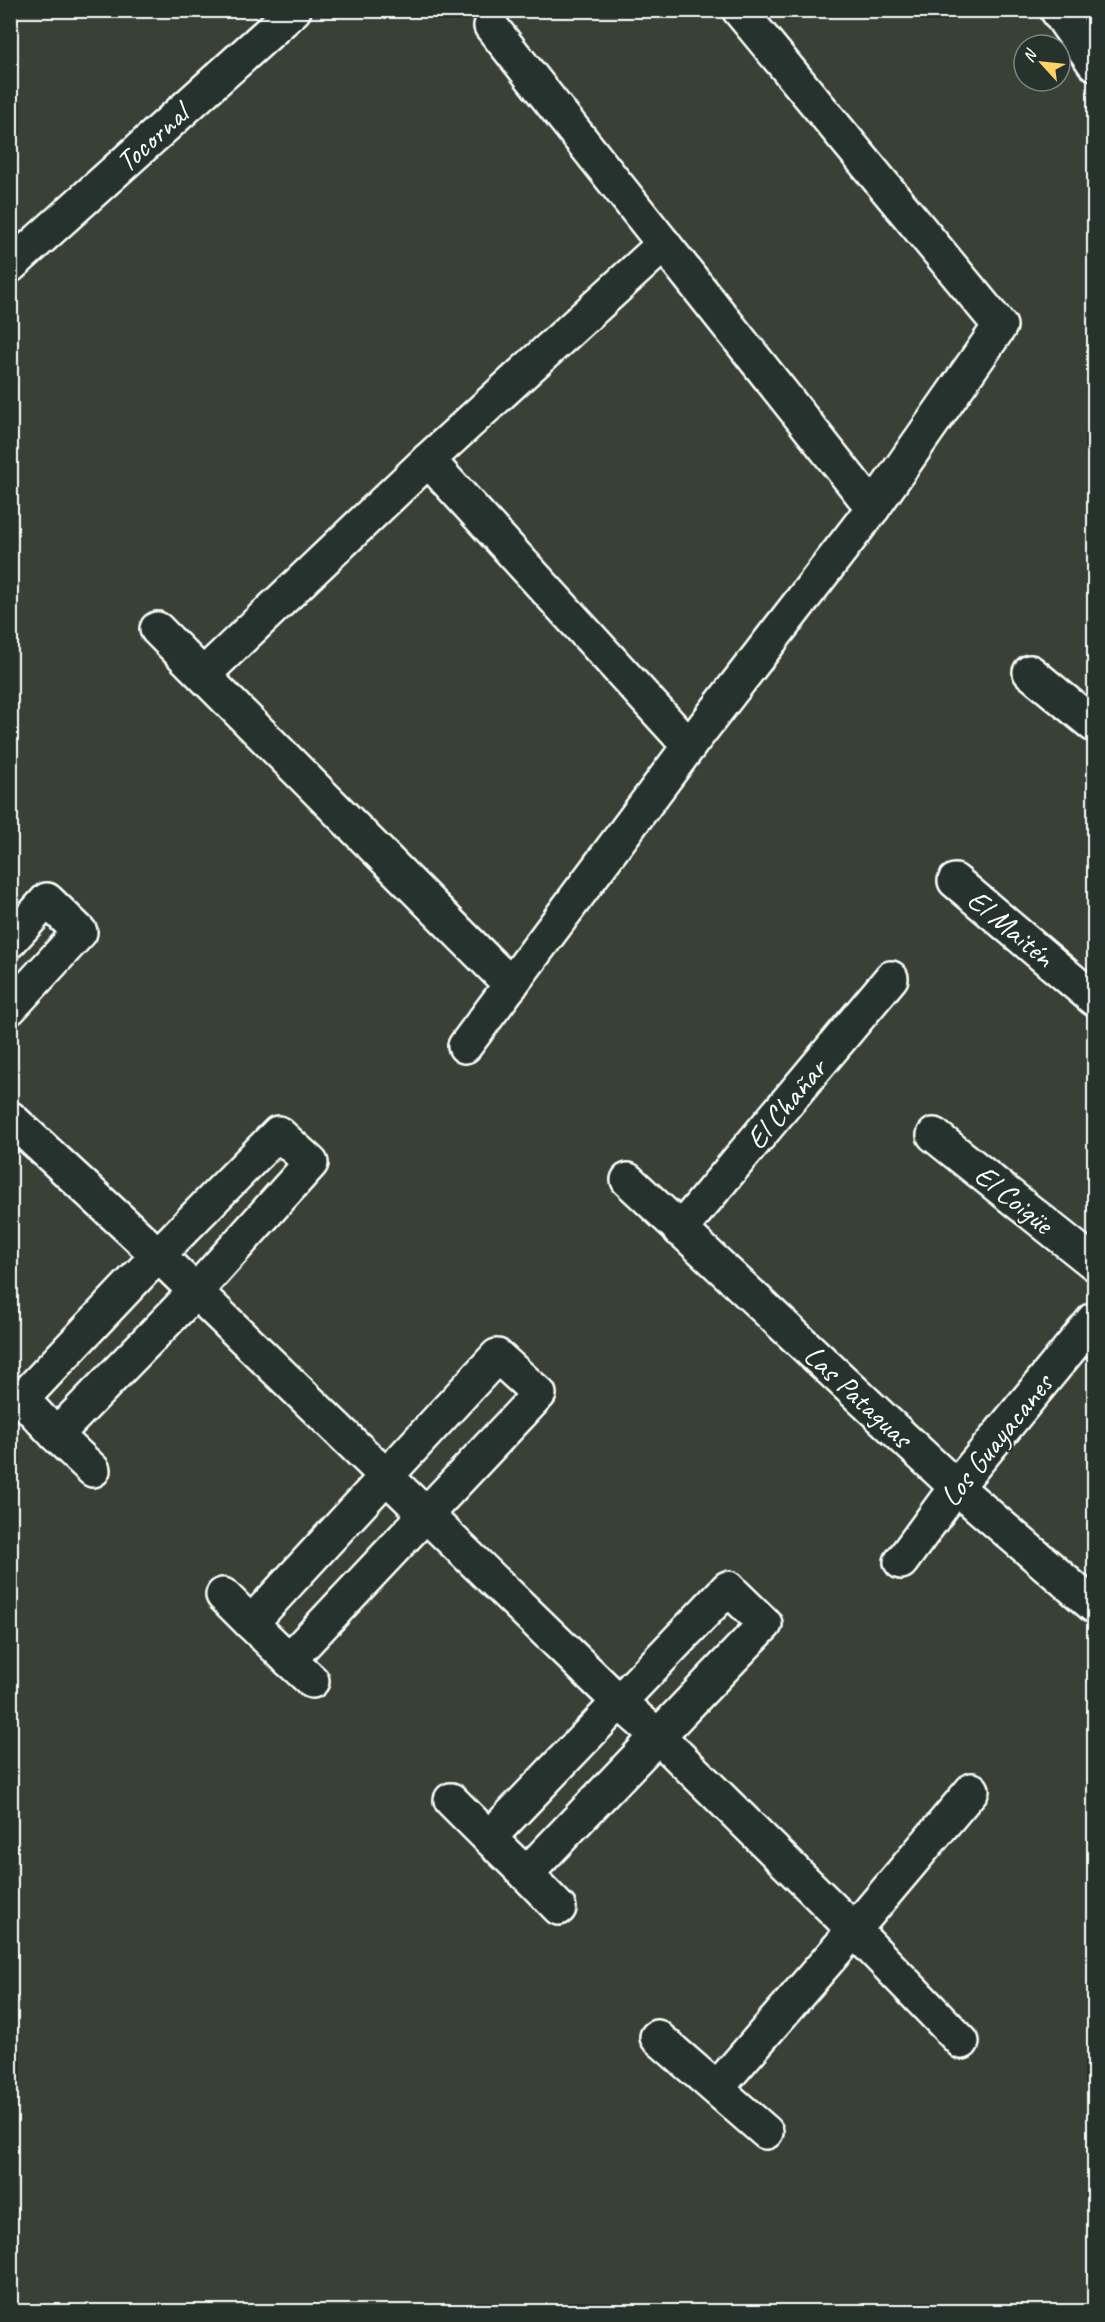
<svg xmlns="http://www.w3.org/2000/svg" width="1105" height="2322" font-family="Caveat,sans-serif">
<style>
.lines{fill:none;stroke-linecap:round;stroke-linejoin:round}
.minor-casing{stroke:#fff;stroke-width:38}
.major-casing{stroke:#fff;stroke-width:38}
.minor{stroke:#26332d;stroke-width:33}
.major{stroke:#26332d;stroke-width:33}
.labels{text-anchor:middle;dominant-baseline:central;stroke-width:4.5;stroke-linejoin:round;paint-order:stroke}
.street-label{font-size:30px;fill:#fff;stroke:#26332d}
</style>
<rect width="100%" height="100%" fill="#394137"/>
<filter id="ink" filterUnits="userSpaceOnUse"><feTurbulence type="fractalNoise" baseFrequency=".0167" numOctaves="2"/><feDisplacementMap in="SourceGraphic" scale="12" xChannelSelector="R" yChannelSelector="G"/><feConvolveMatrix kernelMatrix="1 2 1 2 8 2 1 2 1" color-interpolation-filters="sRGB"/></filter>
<g filter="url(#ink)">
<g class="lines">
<defs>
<g id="minor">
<path d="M1057,10L1094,63"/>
<path d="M491,26L873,508"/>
<path d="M428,460L689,746"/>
<path d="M157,629L511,985"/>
<path d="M1030,672L1094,725"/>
<path d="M203,675L428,460L664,244"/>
<path d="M955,881L1094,999"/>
<path d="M10,941L47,900L80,932L10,1008"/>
<path d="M465,1046L689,746L873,508L1000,326L739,10"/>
<path d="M10,1118L158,1255L619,1702L658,1736L854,1930L962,2042"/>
<path d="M278,1133L311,1163L195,1292L56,1435L22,1399L158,1255Z"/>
<path d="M934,1135L1094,1263"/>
<path d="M628,1180L956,1487L1094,1606"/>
<path d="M680,1230L891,978"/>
<path d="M497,1356L539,1394L289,1660L251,1623Z"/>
<path d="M56,1435L93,1470"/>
<path d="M901,1562L956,1487L1094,1319"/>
<path d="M728,1588L765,1624L526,1874L489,1838Z"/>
<path d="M223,1595L251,1623"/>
<path d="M289,1660L312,1681"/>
<path d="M451,1800L489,1838"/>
<path d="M526,1874L559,1908"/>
<path d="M657,2037L766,2132"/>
<path d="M717,2088L854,1930L972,1790"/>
</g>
<path id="major" d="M10,266L294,10"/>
</defs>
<use href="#minor" class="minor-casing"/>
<use href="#major" class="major-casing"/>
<use href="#minor" class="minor"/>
<use href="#major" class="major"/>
</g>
</g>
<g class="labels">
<g class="street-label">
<text transform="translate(152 138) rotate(-42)">Tocornal</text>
<text transform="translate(1011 928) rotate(40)">El Maitén</text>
<text transform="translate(786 1104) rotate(-50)">El Chañar</text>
<text transform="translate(1014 1199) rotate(39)">El Coigüe</text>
<text transform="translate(858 1396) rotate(43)">Las Pataguas</text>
<text transform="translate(996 1440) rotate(-51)">Los Guayacanes</text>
</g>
</g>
<rect width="1105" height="2322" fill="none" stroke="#26332d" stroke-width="36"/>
<rect x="18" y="18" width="1069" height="2286" fill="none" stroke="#fff" stroke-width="2" filter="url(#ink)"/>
<g transform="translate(1042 63) rotate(297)"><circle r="28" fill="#26332d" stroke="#7d8581" stroke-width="1.5"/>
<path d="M0-4.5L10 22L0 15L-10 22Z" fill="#ffd166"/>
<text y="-9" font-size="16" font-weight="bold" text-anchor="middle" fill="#ffffff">N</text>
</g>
</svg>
